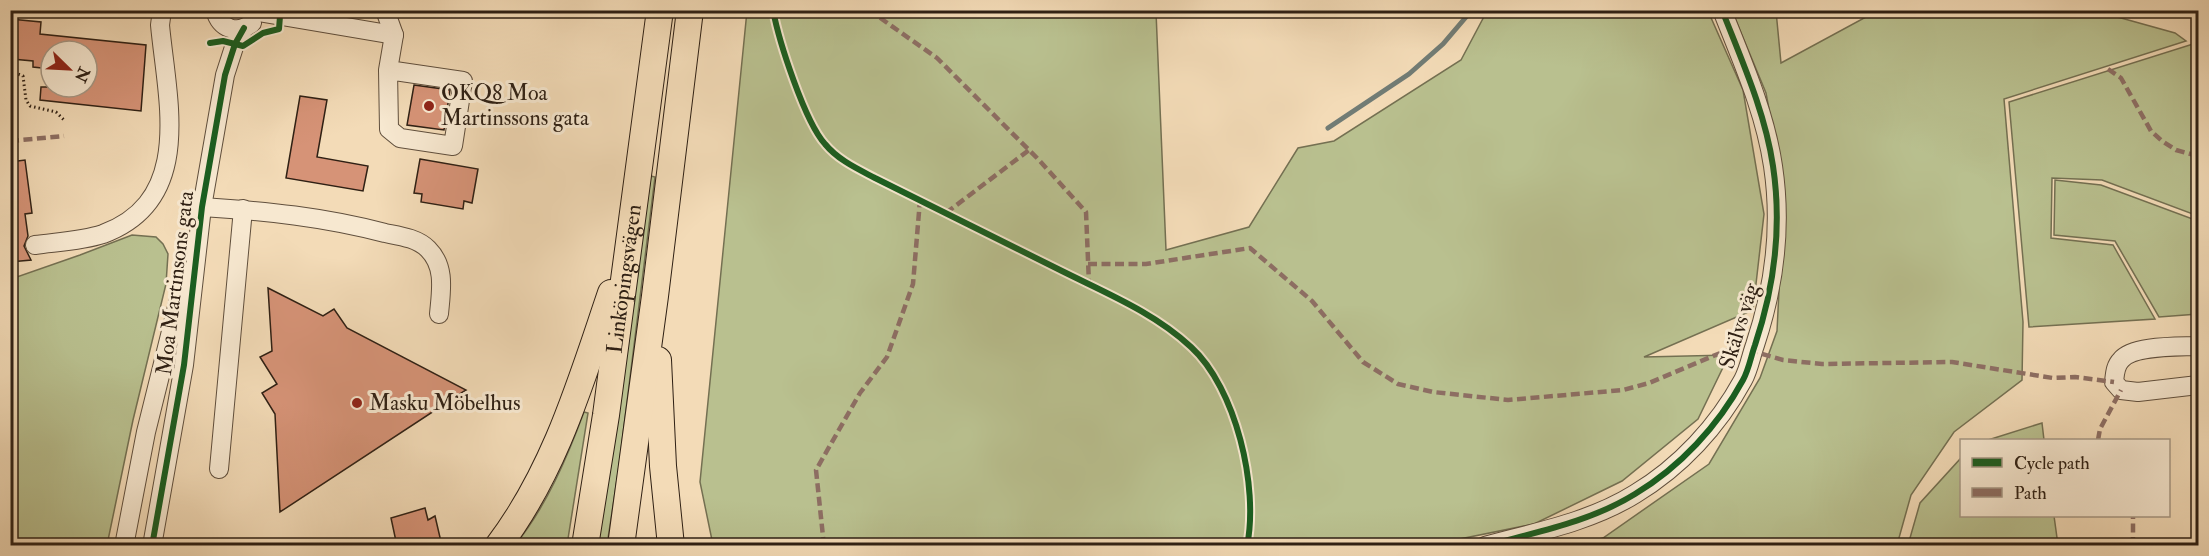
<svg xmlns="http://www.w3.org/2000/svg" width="2209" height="556" font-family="'IM FELL Double Pica',serif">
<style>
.green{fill:#b9c08f;stroke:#747052;stroke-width:1.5}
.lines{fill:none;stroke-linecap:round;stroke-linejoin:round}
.stream{stroke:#717c75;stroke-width:5}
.building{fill:#d69377;stroke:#2f2014;stroke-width:1.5}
.minor-casing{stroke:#604f3d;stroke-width:20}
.highway-casing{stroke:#2f2014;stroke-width:28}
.path{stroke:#2f2014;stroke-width:3;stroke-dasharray:1.5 3;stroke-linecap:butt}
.minor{stroke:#f7e8d0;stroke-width:18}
.highway{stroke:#f3dbb7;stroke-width:26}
.quiet{stroke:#8d6e63;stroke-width:4.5;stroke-dasharray:9 4.5;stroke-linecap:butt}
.cycleway-casing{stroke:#f7e8d0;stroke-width:10}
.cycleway{stroke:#1b5e20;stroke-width:6}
.poi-dot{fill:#8f2418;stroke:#f7e8d0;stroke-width:2}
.labels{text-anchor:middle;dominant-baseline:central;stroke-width:6;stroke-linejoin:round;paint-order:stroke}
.poi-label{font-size:22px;fill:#2f2014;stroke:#f7e8d0;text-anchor:start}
.street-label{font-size:22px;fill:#2f2014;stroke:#f7e8d0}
</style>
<rect width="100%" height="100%" fill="#f3dbb7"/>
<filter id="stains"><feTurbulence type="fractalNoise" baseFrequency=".00333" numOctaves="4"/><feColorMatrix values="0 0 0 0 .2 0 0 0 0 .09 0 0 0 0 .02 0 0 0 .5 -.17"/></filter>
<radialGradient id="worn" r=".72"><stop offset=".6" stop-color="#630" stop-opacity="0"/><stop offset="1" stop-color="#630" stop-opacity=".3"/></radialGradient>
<g class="green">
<path d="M1153,11L1156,12L1166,250L1249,227L1298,148L1334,141L1461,60L1487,11H1708L1743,90L1764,214L1753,310L1644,357L1729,355L1698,419L1622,481L1534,524L1430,545H713L700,482L747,11Z"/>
<path d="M1732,11H1776L1781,63L1877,11H2096L2175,33L2186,41L2004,99L2023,322L2022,380L1954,432L1911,495L1897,545L1573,546L1603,538L1709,464L1760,378L1777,331L1784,190L1766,93Z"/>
<path d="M2193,44L2198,129V216L2102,180L2052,178L2051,238L2113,245L2155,319L2029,327L2009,102Z"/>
<path d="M651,176L655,177L619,466L607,545L596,546Z"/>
<path d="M2055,180L2101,185L2198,221V314L2159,317L2115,241L2054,235Z"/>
<path d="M132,235L156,237L163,244L168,254L166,284L133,420L107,545H11V279L80,255Z"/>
<path d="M584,412L588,413L567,545H515C546,507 567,458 584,412Z"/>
<path d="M2042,423L2044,440H1988Z"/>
<path d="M1961,458L1962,516H2054L2058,545H1908L1920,503Z"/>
</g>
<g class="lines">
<path class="stream" d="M1328,128L1409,74L1443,44L1472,10"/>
</g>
<g class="building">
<path d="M10,19L41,22L40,34L146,45L141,111L40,100L41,87H87V51H51V69L33,67V61L12,59Z"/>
<path d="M414,85L450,90L444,130L407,125Z"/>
<path d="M300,96L327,100L317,157L368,166L363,191L286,178Z"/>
<path d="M420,159L478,169L472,203L464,201L463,209L421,202L422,194L414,193Z"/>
<path d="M25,160L32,213L25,214L28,236L24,246L31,260L10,262V162Z"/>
<path d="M268,288L323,316L334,309L347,328L466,390L280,512L275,414L262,393L277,384L260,357L272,351Z"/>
<path d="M425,508L428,520L435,516L442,546H397L391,518Z"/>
</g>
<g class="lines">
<defs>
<g id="minor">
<path d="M215,10C220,29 237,35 252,23"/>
<path d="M385,10L394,35L388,70L463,81L453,146L400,138L389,129L388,70"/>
<path d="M258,12L394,35"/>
<path d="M202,207C266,211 324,217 385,233C400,236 417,238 428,249C446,267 441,291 439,314"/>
<path d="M35,245C57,242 82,241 103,234C195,200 167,100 160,25L162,10"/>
<path d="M2198,346C2179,347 2133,345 2121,360C2115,366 2115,374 2114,382L2121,390L2138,392L2198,385"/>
<path d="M219,469L243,209"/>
<path d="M124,546L146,432L184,279"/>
<path d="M152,546L184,365L202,207L225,75L235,44L244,28"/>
<path d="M1485,546C1536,532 1590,522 1635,494C1680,467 1718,426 1743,380C1749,369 1751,356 1755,345C1774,288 1782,226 1773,166C1765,112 1742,61 1722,10"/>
</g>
<g id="highway">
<path d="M658,360L663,466L671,546"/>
<path d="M498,546C555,471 581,381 611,293"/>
<path id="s1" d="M585,546L606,415L660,10"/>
<path d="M621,546L655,296L690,10"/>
</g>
</defs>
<use href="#minor" class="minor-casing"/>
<use href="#highway" class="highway-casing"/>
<path class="path" d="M10,71L23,76L26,100L30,106L56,112L65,121"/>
<use href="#minor" class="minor"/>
<use href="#highway" class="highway"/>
<g class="quiet">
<path d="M869,10L937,58L1038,159L1086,212L1089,284"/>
<path d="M2108,69L2121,78L2151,131L2162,141L2176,150L2198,156"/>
<path d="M10,141L64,136"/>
<path d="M946,213L1029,150"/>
<path d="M1088,264H1146L1250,248L1312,301L1363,362L1398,384L1433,392L1508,400L1623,390L1649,383L1737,346"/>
<path d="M1749,350L1783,360L1822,364L1952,362L2053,378L2075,377L2114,382"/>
<path d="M2098,440L2100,429L2121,390"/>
<path d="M824,546L816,470L860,393L887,357L913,284L920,200"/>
<path d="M2133,546V516"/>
</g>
<defs>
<g id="cycleway">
<path d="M773,10C779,42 805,122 825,144C838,160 858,169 875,178C937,209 1000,240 1062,271C1106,293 1155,313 1191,347C1236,388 1259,487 1247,546"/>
<path d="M210,43L223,41L243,46L263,33L279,29L280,16"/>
<path d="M152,546L184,365L202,207L225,75L235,44L244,28"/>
<path d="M1485,546C1536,532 1590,522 1635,494C1680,467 1718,426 1743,380C1749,369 1751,356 1755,345C1774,288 1782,226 1773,166C1765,112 1742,61 1722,10"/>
</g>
</defs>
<use href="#cycleway" class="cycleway-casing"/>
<use href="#cycleway" class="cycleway"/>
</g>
<g class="poi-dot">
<circle cx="429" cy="106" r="6"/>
<circle cx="357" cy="403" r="6"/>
</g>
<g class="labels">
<g class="poi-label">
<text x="441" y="93">OKQ8 Moa<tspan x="441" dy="25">Martinssons gata</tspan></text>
<text x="369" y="403">Masku Möbelhus</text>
</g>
<g class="street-label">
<text stroke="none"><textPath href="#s1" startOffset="270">Linköpingsvägen</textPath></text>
<text transform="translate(175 283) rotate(-83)">Moa Martinsons gata</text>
<text transform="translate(1739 326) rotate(-73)">Skälvs väg</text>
</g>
</g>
<rect width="2209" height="556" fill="none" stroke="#f3dbb7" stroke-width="36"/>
<rect x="12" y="12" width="2185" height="532" fill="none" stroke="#2f2014" stroke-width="3"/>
<rect x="18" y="18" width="2173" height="520" fill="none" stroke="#2f2014" stroke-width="1.5"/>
<rect x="1960" y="439" width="210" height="78" fill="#f7e8d0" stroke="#a79885" stroke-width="1.5"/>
<rect x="1972" y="458" width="30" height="9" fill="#1b5e20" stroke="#a79885" stroke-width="1.5"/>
<text x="2014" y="469" font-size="18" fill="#2f2014">Cycle path</text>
<rect x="1972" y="488" width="30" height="9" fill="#8d6e63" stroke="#a79885" stroke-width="1.5"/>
<text x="2014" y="499" font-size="18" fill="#2f2014">Path</text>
<g transform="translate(69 69) rotate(114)"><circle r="28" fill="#f7e8d0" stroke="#a79885" stroke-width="1.5"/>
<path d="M0-4.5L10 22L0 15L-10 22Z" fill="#8f2418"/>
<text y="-9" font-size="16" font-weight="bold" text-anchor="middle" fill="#2f2014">N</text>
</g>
<rect width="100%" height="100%" filter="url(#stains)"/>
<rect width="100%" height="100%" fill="url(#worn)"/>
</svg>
